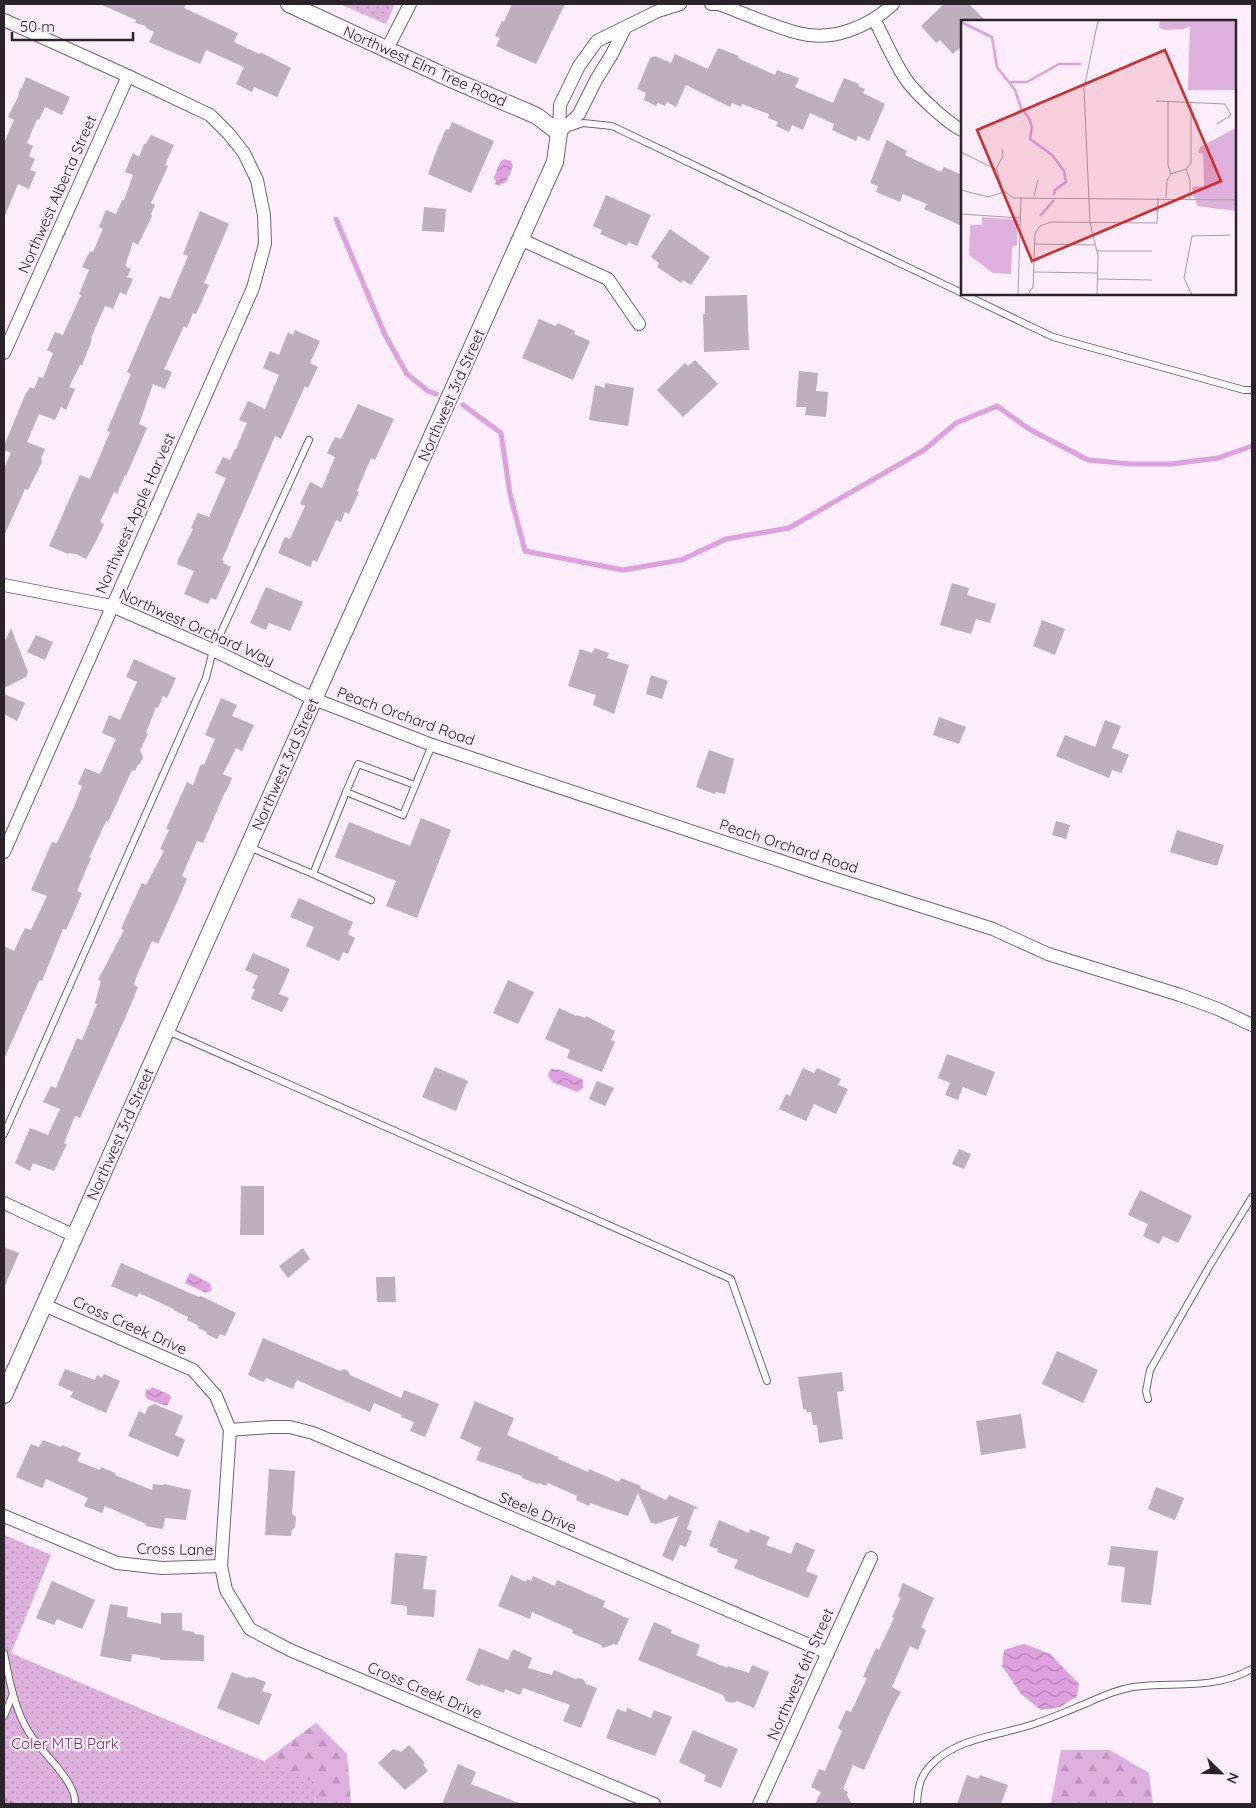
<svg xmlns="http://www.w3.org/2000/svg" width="1256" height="1808" font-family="Quicksand,sans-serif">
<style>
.forest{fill:url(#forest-firs)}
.park{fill:url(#park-dots)}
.water{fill:url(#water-waves)}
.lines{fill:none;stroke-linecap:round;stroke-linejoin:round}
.stream{stroke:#dea0de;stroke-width:5}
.building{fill:#bfafbe}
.service-casing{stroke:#726472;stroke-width:8}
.minor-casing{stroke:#726472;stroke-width:14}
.tertiary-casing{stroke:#726472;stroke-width:18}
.path{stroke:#a296a2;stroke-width:3;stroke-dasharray:4 2.5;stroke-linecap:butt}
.service{stroke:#fff;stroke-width:6}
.minor{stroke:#fff;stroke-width:12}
.tertiary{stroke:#fff;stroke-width:16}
.labels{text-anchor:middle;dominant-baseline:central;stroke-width:4.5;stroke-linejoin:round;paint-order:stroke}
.street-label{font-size:15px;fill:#2a242a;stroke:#feedfd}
.park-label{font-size:15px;fill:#79317b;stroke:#feedfd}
.inset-river{fill:none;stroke:#dea0de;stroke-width:2.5}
.inset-road{fill:none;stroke:#a99da9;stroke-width:1}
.view{fill:#d62828;fill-opacity:0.15;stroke:#d62828;stroke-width:2.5}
.inset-edge{fill:none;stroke:#2a242a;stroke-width:2.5}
</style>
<defs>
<pattern id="forest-firs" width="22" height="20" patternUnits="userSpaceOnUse" patternTransform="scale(1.25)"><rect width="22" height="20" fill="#deb0dd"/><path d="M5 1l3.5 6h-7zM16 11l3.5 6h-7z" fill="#bf97be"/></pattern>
<pattern id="park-dots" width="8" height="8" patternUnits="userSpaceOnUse" patternTransform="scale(1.25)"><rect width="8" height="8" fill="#deb0dd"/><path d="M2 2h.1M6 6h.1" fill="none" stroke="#bf97be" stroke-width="1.8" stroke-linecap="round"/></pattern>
<pattern id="water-waves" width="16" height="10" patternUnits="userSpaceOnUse" patternTransform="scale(1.25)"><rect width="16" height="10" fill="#dea0de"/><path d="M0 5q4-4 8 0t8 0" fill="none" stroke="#b482b4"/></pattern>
</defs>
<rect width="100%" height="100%" fill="#feedfd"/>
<g class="forest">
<path d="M316,1723L347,1754L351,1804H264L266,1760Z"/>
<path d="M1061,1750H1110L1149,1773L1153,1804H1051Z"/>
</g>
<g class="park">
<path d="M340,4H395L386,24Z"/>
<path d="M4,1535L51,1555L11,1653L310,1781L314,1773L319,1804H4Z"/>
</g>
<g class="water">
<path d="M505,159L511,161L513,166L506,182L501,184L500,186L495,184L496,182L494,177L501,161Z"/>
<path d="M552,1069L561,1070L583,1080V1088L577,1092L553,1082L548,1076L549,1072Z"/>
<path d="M190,1273L211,1284L210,1287L212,1288L210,1292L208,1291L206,1293L185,1283Z"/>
<path d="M152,1387L170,1395L171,1398L167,1406L147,1399L145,1394L147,1389L150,1390Z"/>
<path d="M1024,1644L1050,1654L1079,1684L1077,1696L1060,1707L1041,1710L1021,1694L1002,1666L1004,1650Z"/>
</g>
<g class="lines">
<g class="stream">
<path d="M336,219L385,335L407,374L428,391L436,394"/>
<path d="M463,405L501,433L510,494L525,551L623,570L681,560L726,539L789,528L924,450L956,423L997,406L1029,429L1088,460L1130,464H1171L1218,458L1252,446"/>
</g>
</g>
<g class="building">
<path d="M100,4H186L184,8L238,33L234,42L259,54L262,53L291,68L277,97L254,87L252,92L236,84L244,67L206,50L200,64L165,49L149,42L154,32L146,28V26L135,23L136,20Z"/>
<path d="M512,4H565L536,64L496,46L500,38L495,36L502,21L504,22Z"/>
<path d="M944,4H969L986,21H962V46L953,54L940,40L936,43L921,26Z"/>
<path d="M718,48L739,56L738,58L775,75L777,70L799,78L795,87L833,103L844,78L859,84L858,86L865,89L863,93L885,104L869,141L858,136L856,141L832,130L834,124L810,113L803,130L792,125L789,132L776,126L778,122L768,118L769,114L742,104L741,107L732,103L730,107L686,85L676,107L667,102L665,106L658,103L656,106L644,100L646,93L637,89L650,58L655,56L671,63L675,54L708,69Z"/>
<path d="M26,77L70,97L62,115L45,107L39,120L37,119L27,143L33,146L29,156L35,159L30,170L36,172L29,189L18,184L4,218V143L14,120L8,117L18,97L20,89L22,88Z"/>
<path d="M452,122L494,141L471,193L428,174L436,152L446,129L449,130Z"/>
<path d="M151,135L174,145L165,165L168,166L151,203L155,205L151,214L152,216L138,245L133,242L125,266L131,269L127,277L133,279L126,295L120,292L113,309L105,306L91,338H92L90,345L82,365H80L69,387L75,389L66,410L61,407L55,420L39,414L27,442L45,449L41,458L42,462L28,490L25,489L4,536V468L11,453L4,450V446L25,395L30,387L34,389L39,377L43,378L53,353L47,350L55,332L63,335L81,295L79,294L89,270L82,267L90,251L93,252L103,229L99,227L106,210L116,214L122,200H124L133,175L125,172L133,153L139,157L144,144H146Z"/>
<path d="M887,140L907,151L905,155L941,172L944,167L962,175V226L924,209L927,204L903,194L900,202L876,192L878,186L870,183Z"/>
<path d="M606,195L651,215L637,246L628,242L627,246L600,234L602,230L593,226Z"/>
<path d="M424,207L446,209L444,232L422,231Z"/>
<path d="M200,211L229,224L204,283L209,285L196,314L193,313L187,328L184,326L164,369L172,372L165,389L153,384L139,424L147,428L126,476L125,475L117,494L114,492L100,522L104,524L96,541L86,559L76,554L69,553L68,554L49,546L80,475L90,479L110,432L107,431L131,374L127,372L160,296L170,299L188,256L183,254Z"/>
<path d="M670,229L710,257L691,285L683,280L681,283L657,267L659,263L651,257Z"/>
<path d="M747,295L749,350L704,352L703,314H705V296Z"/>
<path d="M539,319L556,326L557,323L575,331L574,334L590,341L573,380L522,358Z"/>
<path d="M295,330L320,341L310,363L318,367L308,388L305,386L281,439L275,436L222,560L224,561L223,563L231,567L216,600L211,598L208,604L184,594L194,571L177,564L178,560L193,529L191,528L198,513L209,517L226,478L215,473L223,457L230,460L235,449H236L247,423L239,420L248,401L265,409L279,375L263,368L270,351L279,355L288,332L293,335Z"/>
<path d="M695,360L718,384L683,417L657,390L685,363L688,366Z"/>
<path d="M799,371L818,373L816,391L828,392L826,417L805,415L806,407H796Z"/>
<path d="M605,383L634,388L628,426L589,420L595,385L605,388Z"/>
<path d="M358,404L394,419L375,460L371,458L357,491L359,492L349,514L345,512L341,522L336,520L317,562L313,560L310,567L278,553L285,537L290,539L305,506L300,504L310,482L322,488L335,457L327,453L335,437L341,439Z"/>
<path d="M952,583L969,588L967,595L996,604L990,623L976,619L971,634L940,625Z"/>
<path d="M266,587L303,602L290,631L269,623L266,630L250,623Z"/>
<path d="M1042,620L1065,629L1055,655L1033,646Z"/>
<path d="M11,628L28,672L26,677L4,688V643Z"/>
<path d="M36,635L53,642L45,660L27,652Z"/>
<path d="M595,648L609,653L607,658L629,665L614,714L593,705L596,695L568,686L580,649L592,653Z"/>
<path d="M134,659L176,678L167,698L163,696L158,708L156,707L146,733L148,734L140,750L143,757L139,765L138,764L135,771L132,770L108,822L106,821L89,858H91L77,891L82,893L75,910L66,930L63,929L42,981L40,980L38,983L4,1059V946L14,951L25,928L31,930L47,896L31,890L52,842L57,843L74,807L82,786L78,784L85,768L100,774L116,739L102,733L109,715L120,720L137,682L126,677Z"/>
<path d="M651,675L668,681L662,699L646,694Z"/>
<path d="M4,694L25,703L17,721L4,714Z"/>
<path d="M221,698L237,705L232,716L254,725L242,751L236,748L223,774L232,778L226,792H225L203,843L197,841L182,876L187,879L181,893L158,944L152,941L136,978L134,985L138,987L126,1016L80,1118L75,1116L64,1143L67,1144L54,1171L33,1163L30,1171L15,1163L30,1128L48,1135L60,1109L43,1102L51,1086L56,1088L77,1038L82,1040L97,1004L95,1003L101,981L98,980L124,930L121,929L128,913L142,883L146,885L164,851L160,849L169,830L166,829L187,782L193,785L201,764L204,765L215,739L205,735Z"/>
<path d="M939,717L966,727L959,744L933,735Z"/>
<path d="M1105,720L1121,726L1112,748L1129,755L1121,773L1112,770L1109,778L1056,756L1065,735L1095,747Z"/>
<path d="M709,750L734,759L725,794L716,792L715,794L696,787Z"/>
<path d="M421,818L451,830L417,918L386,906L396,881L335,857L349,822L410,846Z"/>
<path d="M1056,821L1070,825L1066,839L1052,835Z"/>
<path d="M1177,830L1224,845L1217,866L1170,852Z"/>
<path d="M299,898L353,922L348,934L355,938L348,954L343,952L339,961L306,946L314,927L290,917Z"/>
<path d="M253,953L290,969L279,994L289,998L282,1012L251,999L255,989L252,988L258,976L245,970Z"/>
<path d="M508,980L534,992L518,1024L493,1013Z"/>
<path d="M559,1008L576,1016L577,1015L585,1018L586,1016L615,1031L611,1040L615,1042L602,1072L567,1058L570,1050L545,1039Z"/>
<path d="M947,1054L995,1072L986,1096L963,1087L958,1100L945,1095L950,1083L938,1078Z"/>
<path d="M435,1067L468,1081L456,1111L422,1097Z"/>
<path d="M803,1068L814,1073L817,1068L841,1079L838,1085L848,1089L836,1114L814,1104L806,1121L779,1109L786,1094L790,1096Z"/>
<path d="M597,1081L614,1088L605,1106L589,1099Z"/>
<path d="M959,1149L971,1154L964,1169L952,1164Z"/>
<path d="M241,1186H264V1235H240Z"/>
<path d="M1140,1190L1192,1216L1178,1243L1163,1236L1159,1244L1143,1236L1148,1224L1128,1215Z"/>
<path d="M4,1247L19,1253L4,1288Z"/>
<path d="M303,1248L310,1259L288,1278L279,1266Z"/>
<path d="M121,1263L199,1297L201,1296L236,1313L225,1336L220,1334L217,1339L206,1334L207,1332L198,1328L199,1326L187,1320L188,1317L173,1310L174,1309L139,1293L137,1297L111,1286Z"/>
<path d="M376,1277H395L396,1302H377Z"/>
<path d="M263,1338L340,1371L344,1369L348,1371L350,1375L401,1398L404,1390L439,1404L425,1437L410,1431L414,1422L401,1417L402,1415L374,1403L370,1412L297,1380L293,1389L266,1378L264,1382L248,1375Z"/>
<path d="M1057,1351L1098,1370L1083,1403L1042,1384Z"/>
<path d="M65,1369L95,1380L97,1375L102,1378L104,1374L120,1381L106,1413L70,1397L73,1392L58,1385Z"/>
<path d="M842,1372L844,1391L837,1392L843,1439L819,1443L817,1425H813L811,1412H807V1410L803,1409L798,1377Z"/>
<path d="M475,1401L514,1418L507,1435L558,1457V1459L588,1472L589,1469L619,1482L621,1478L641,1486L640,1488L666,1500L669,1495L699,1508L694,1509L687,1529L692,1531L686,1547L680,1545L673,1561L662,1556L679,1516L656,1524L651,1523L638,1493L628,1516L590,1503L589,1506L576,1500L577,1496L548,1483L546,1486L539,1483L538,1484L522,1478V1476L476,1460L481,1448L460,1438Z"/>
<path d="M154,1404L183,1416L175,1435L185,1440L178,1457L128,1436L139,1411L145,1414L148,1407Z"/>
<path d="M1021,1414L1026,1448L981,1455L976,1421Z"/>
<path d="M43,1440L61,1447L62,1445L81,1453L77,1461L100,1470L101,1467L115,1473V1475L152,1490L153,1484L163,1485L164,1484L191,1490L186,1520L165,1518L163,1529L145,1526L146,1524L105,1506L102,1513L84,1506L88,1498L46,1479L42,1488L16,1477L31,1444L39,1447Z"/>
<path d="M269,1469L295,1471L292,1514L296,1517L295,1527L292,1530L291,1536L265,1535Z"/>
<path d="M1156,1487L1184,1498L1175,1520L1148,1509Z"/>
<path d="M719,1520L749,1533L750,1529L770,1537L766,1545L791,1554L796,1542L815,1550L806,1571L818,1576L808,1598L734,1568L738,1560L717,1552L718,1549L709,1546Z"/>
<path d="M1111,1546L1158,1551L1151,1605L1121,1602L1125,1567L1108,1565Z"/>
<path d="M395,1553L427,1556L423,1589L436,1590L434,1617L407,1615V1606L391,1604Z"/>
<path d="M511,1575L526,1582L527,1579L531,1581L533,1576L555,1586L557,1580L605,1601L603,1607L629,1619L617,1645L614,1644L603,1648L601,1645L572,1633L573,1630L532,1612L530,1619L498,1606Z"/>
<path d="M52,1581L95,1600L82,1629L57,1619L54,1625L36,1618Z"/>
<path d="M903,1583L934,1598L921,1627L926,1630L918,1650L910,1646L892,1687L901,1692L892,1708L864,1770L853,1765L843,1789L848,1792L847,1795L852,1804H815L821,1792L811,1787L819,1769L825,1771L842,1731L838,1728L846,1710L851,1712L867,1678L863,1677L876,1648L879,1650L894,1618L892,1617L901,1598L898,1596Z"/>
<path d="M110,1604L128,1607L127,1617L161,1624V1613H182V1630L194,1632L195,1634L204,1635V1661L160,1660V1658L132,1654L131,1662L100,1656Z"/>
<path d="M654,1622L672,1630L671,1633L700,1645L696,1655L727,1668L728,1666L749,1673L752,1665L769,1672L754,1708L737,1701L732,1703L726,1701L723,1695L638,1660Z"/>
<path d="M479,1648L508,1660L513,1649L532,1658L528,1668L552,1675L554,1670L575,1679L579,1678L584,1680L586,1684L597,1688L581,1728L563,1721L570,1705L523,1688L520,1695L505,1689L504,1693L481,1684L480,1686L466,1680Z"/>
<path d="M232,1672L247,1678L248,1677L252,1678L253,1677L266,1682L262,1691L272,1694L259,1725L217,1708Z"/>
<path d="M627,1708L651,1718L654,1710L672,1717L655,1756L606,1738L617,1709L626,1712Z"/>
<path d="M693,1730L738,1749L721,1788L704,1781L706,1775L679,1762Z"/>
<path d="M409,1745L425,1763L423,1765L428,1771L405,1790L378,1763L393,1749L401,1752Z"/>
<path d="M458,1764L476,1772L471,1784L521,1804H442Z"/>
<path d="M967,1775L978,1779L980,1775L1008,1785L1001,1804H957Z"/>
</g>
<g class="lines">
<defs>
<g id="service">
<path d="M569,128L583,123L612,126L962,293"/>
<path d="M963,294L1053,337L1244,390H1252"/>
<path d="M346,792L358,764L415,785"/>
<path d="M249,847L313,874L346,792L403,815L432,745"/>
<path d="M313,874L371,900"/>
<path d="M168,1031L731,1279L767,1381"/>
<path d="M4,1134L206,678L213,650L309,440"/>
<path d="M1148,1399L1146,1391L1150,1370L1209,1267L1252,1197"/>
<path d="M4,1653C9,1679 15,1712 30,1734C38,1746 48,1756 57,1767C65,1777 76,1791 75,1804"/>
<path d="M4,1716L13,1694"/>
<path d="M917,1804C918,1789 919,1778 930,1766C957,1737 999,1736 1034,1724C1052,1718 1070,1710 1087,1703C1103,1696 1116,1690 1133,1687C1175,1682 1214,1690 1252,1669"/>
</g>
<g id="minor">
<path d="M711,4H719C745,14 772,26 798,33C832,42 869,27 893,4"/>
<path d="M874,19C884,38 893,60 905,78C914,92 947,123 962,130"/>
<path d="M4,20L128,76L210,115L229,134L244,153L257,180L264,215L265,244L253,288L4,852"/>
<path d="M387,49L410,4"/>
<path d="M559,133L560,105L579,66L597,41L658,11L680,4"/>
<path d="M559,133L579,114L596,80L612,54L625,28"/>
<path d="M522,240L608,279L639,324"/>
<path d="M4,353L128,76"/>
<path d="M4,585L112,606L213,650L314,699L432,745L826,876L993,929L1048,954L1180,995L1218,1009L1252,1025"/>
<path d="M4,1203L75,1236"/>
<path d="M44,1305L193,1370L216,1396L230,1430L221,1566L226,1590L250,1629L290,1650L654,1804"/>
<path d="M230,1430L271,1427H290L313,1433L828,1653"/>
<path d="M4,1516L117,1563L162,1568L221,1566"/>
<path d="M759,1804L871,1558"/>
</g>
<path id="tertiary" d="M4,1395L314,699L555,162L559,133L537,116L453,80L289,4"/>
</defs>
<use href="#service" class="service-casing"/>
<use href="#minor" class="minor-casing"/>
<use href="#tertiary" class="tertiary-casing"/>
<path class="path" d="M4,1799L14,1804"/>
<use href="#service" class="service"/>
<use href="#minor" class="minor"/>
<use href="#tertiary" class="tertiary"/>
</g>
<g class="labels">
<g class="street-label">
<text transform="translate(425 66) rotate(24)">Northwest Elm Tree Road</text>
<text transform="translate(57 194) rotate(-66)">Northwest Alberta Street</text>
<text transform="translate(451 395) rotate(-66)">Northwest 3rd Street</text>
<text transform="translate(135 513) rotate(-66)">Northwest Apple Harvest</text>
<text transform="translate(197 627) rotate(24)">Northwest Orchard Way</text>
<text transform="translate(406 716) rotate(20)">Peach Orchard Road</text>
<text transform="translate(285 764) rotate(-66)">Northwest 3rd Street</text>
<text transform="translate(789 846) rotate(18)">Peach Orchard Road</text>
<text transform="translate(120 1134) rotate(-66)">Northwest 3rd Street</text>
<text transform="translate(130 1325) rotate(24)">Cross Creek Drive</text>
<text transform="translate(538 1512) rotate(23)">Steele Drive</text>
<text transform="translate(175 1549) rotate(1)">Cross Lane</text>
<text transform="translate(800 1674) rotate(-66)">Northwest 6th Street</text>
<text transform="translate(425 1690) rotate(23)">Cross Creek Drive</text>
</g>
<g class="park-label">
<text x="65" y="1743">Coler MTB Park</text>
</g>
</g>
<g transform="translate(961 20)">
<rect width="275" height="275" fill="#feedfd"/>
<path d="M199,0H246L222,9L205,10L198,8ZM275,108V123L243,135L237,132L239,127ZM275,168V191L236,186L234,176Z" fill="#deb0dd"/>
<path d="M229,0H275V70H227ZM275,109V177L232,176L231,167L243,166L242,130ZM21,197L57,200L56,225L51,227L50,254L32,253L8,235L9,205H21Z" fill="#deb0dd"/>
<path class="inset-river" d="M0,2L31,17L36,47L54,70L60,88L68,98L71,107L69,119L91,135L103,151L105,162L94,170L93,175M50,62H66L98,44H120M79,196L93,180"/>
<path class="inset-road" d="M195,81L264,84L270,95L256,104M207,82V145L210,154M0,132L36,150L41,169L52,178L275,180M35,149L42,136L41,129M225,149L229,160V179M210,154L225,149L230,143V83M0,170L27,177L43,172M73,176L77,160M205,178L206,160L210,154M0,194L59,198M73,224L134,225M136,231H191M73,252L136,253M136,259L191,260M57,275L60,177M58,275L67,274L72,267L74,214L79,206L90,202L196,203L197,178M136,275L137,236L129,202L123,69L137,0M231,275L223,258L231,216L269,215"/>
<path class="view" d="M204,30L260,161L71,241L16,110Z"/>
<rect width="275" height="275" class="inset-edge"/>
</g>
<rect width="1256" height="1808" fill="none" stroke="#2a242a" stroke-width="10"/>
<g transform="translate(1221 1773) rotate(113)" stroke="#feedfd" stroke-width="4" paint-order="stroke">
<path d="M0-4L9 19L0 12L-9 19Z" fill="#2a242a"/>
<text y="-8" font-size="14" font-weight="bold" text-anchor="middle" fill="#2a242a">N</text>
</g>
<path d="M12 32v8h121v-8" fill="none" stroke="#2a242a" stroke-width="2.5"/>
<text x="20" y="32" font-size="15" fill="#2a242a" stroke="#feedfd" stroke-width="4" paint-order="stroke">50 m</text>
</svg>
